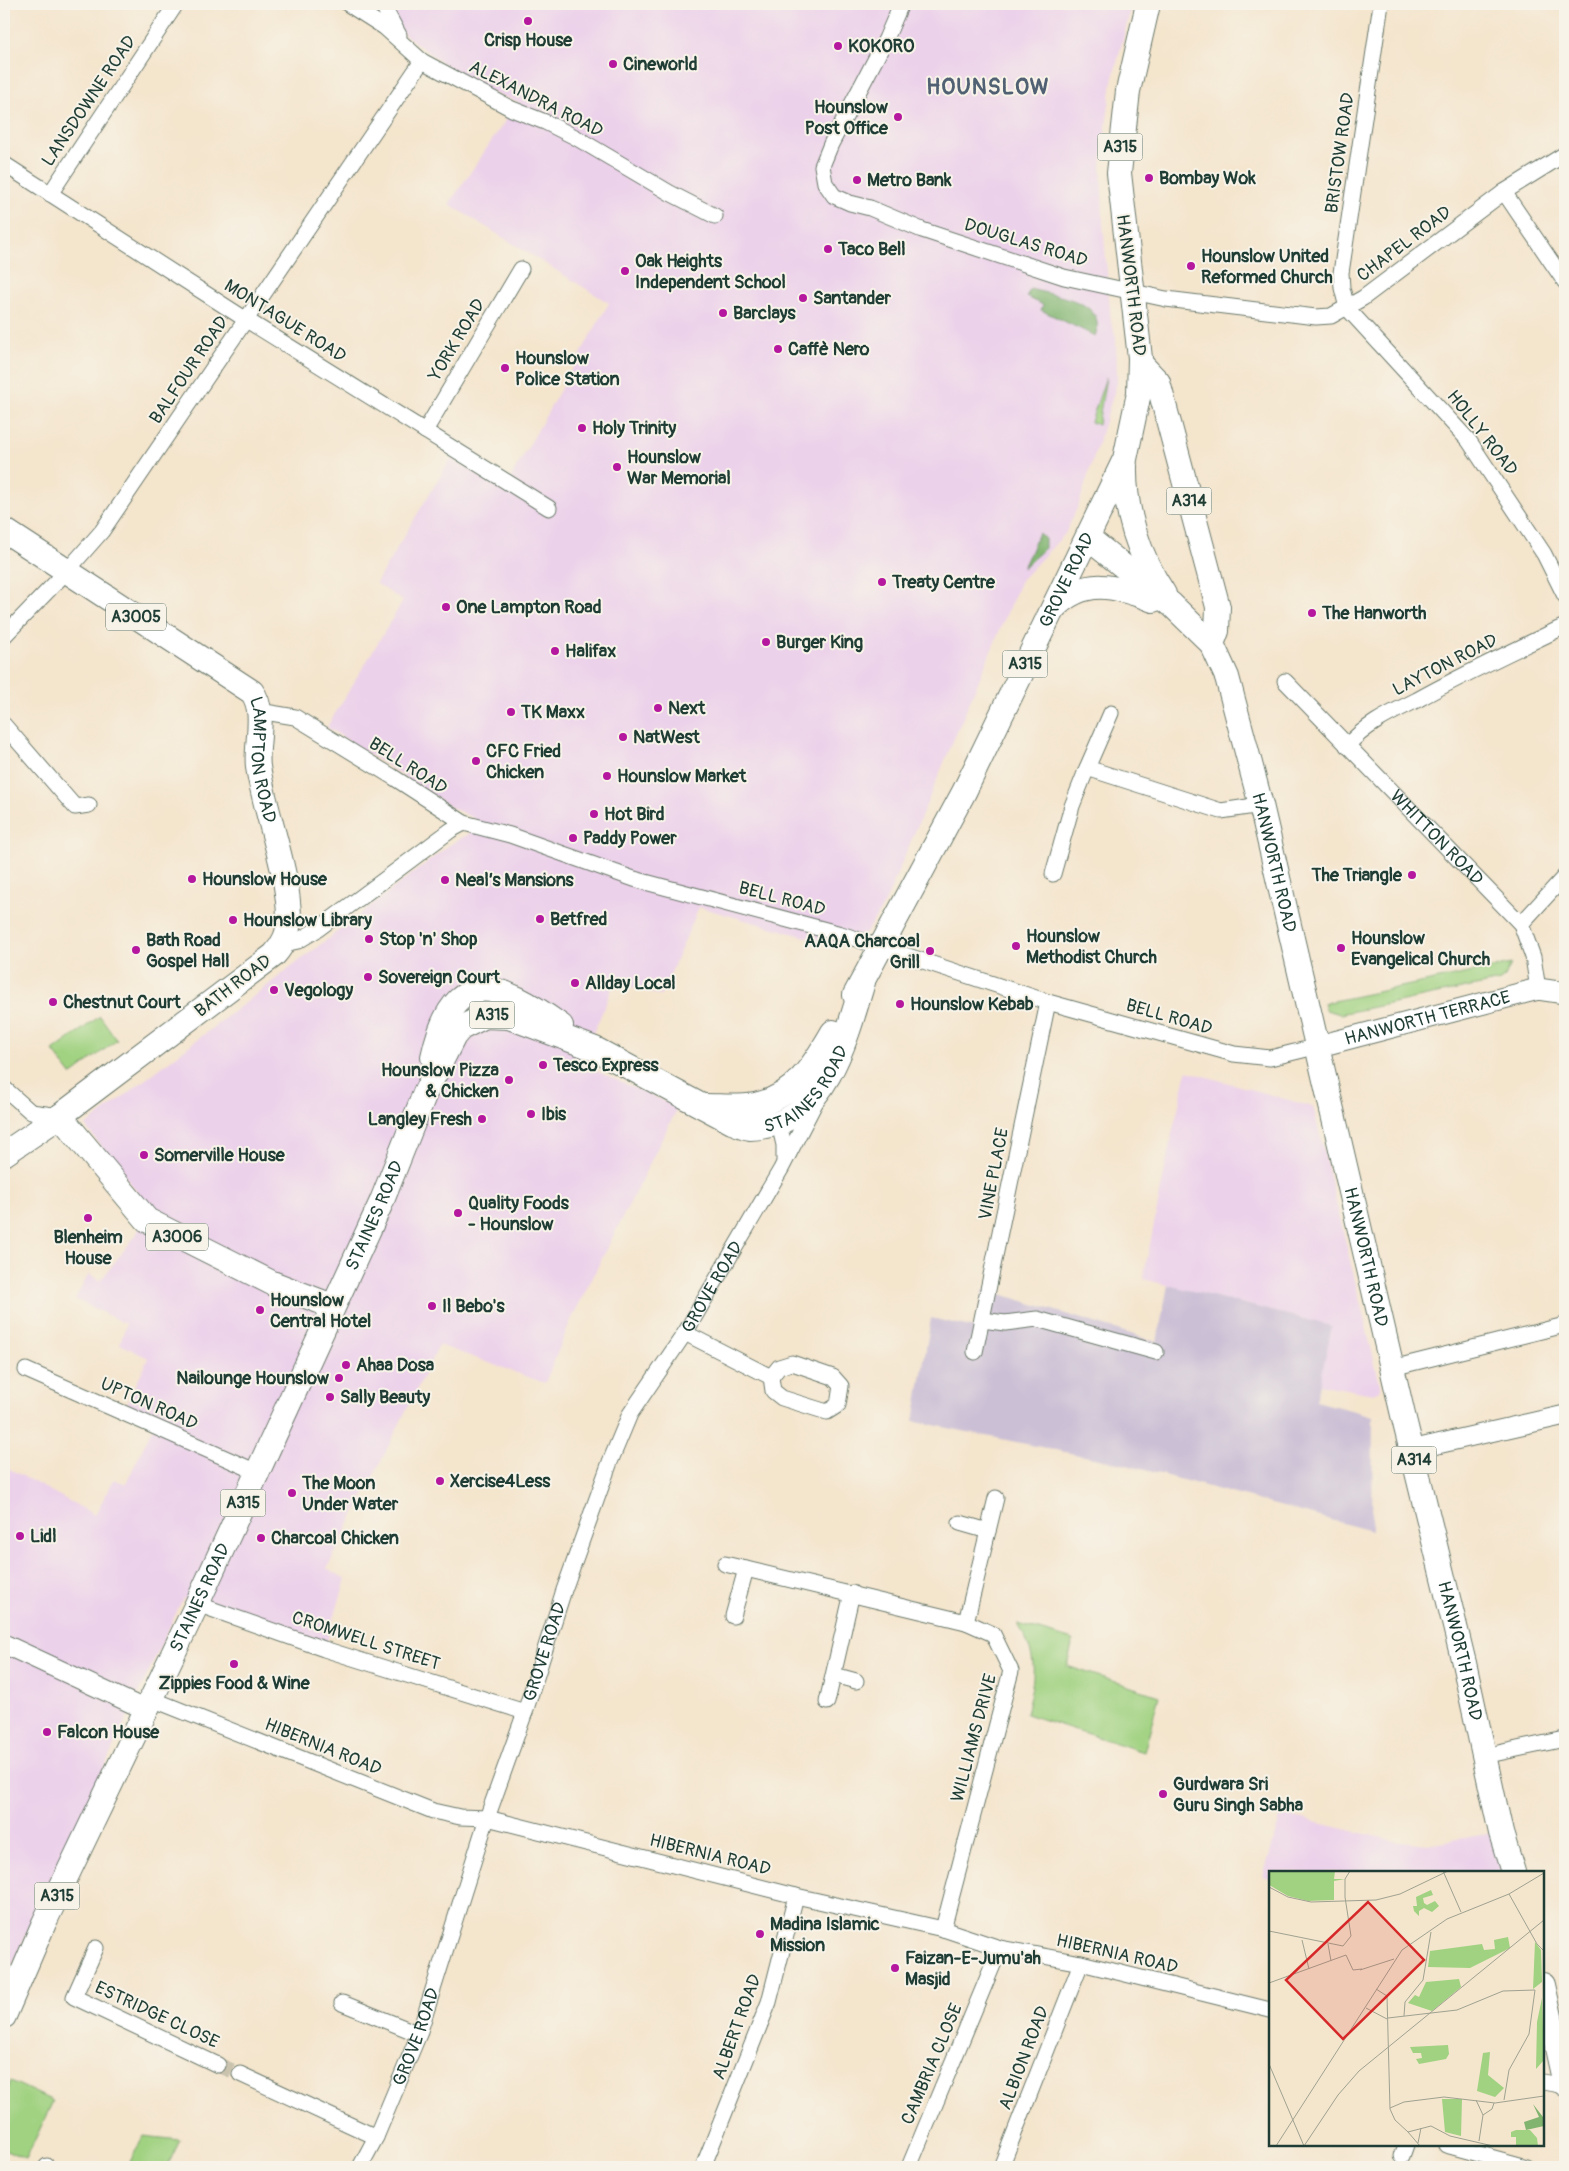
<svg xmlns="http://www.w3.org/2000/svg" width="1569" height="2171" font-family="Pangolin,sans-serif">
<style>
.built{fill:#ecd1ea}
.industrial{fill:#cbbfd5}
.green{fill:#a0d281;stroke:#60885a}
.forest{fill:#80b46f;stroke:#507852}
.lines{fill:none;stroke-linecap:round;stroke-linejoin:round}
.minor-tunnel{stroke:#c9c3ae;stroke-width:15;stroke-dasharray:15 8;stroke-linecap:butt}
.minor-casing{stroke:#6a786a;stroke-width:17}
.tertiary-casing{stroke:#6a786a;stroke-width:21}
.secondary-casing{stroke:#6a786a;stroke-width:23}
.primary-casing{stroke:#6a786a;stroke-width:26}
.minor{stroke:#fff;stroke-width:15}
.tertiary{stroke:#fff;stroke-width:19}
.secondary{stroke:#fff;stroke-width:21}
.primary{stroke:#fff;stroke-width:24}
.poi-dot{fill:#b5179e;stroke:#f7f3e8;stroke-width:2}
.labels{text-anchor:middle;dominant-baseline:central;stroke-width:4;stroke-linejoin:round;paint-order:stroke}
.shield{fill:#f7f3e8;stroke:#60746a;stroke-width:1}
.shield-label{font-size:16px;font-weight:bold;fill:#1f3d34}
.poi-label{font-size:18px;font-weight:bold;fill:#1f3d34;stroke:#f7f3e8;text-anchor:start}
.street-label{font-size:18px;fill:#1f3d34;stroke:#f7f3e8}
.district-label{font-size:22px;font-weight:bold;letter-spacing:1px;fill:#516174;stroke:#f7f3e8}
.inset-road{fill:none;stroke:#9fa290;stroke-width:1}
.view{fill:#d62828;fill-opacity:0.15;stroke:#d62828;stroke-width:2.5}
.inset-edge{fill:none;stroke:#1f3d34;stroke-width:2.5}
</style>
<rect width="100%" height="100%" fill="#f7f3e8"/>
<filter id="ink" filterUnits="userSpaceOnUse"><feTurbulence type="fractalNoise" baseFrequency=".02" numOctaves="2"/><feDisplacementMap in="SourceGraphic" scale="10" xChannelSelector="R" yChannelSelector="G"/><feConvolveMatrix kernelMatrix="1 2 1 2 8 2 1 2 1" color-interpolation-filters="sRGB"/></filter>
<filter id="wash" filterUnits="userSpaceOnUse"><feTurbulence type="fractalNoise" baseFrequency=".0096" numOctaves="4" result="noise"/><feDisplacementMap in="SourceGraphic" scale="20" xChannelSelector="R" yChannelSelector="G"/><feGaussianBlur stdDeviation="1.12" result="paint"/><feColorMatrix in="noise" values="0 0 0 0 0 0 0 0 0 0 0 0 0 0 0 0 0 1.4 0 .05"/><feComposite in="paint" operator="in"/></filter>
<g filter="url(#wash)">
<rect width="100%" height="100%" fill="#f4e5cd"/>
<g class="built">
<path d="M365,4H1132L1112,82L1101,164L1103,223L1111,322L1116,337L1117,383L1079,504L1065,534L1021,580L884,905L866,933L831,944L699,907L661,996L615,982L580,1064L678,1107L571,1320L545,1383L439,1345L327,1569L346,1579L326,1644L183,1598L4,1982V1466L95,1515L114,1479L126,1484L157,1418L126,1406L148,1358L120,1344L126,1324L75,1299L89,1274L100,1281L136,1235L150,1208L85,1126L451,844L469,834L475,819L451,807L327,727L403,601L376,583L451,458L504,490L609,303L449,204L518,102L471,85Z"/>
<path d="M1187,1071L1313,1107L1381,1389L1373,1394L1319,1384L1332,1326L1143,1279L1172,1134Z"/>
<path d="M1281,1814L1391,1840L1428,1844L1498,1832L1513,1872H1270V1879L1263,1877Z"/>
</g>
<path class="industrial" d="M1168,1285L1332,1326L1316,1401L1373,1416L1372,1531L1123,1464L914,1421L931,1318L975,1328L984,1289L1157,1342Z"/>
<g class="green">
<path d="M1106,377L1098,425L1091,422Z"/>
<path d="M1511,964L1505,977L1500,981L1340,1014L1326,1010L1324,1003Z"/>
<path d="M100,1016L117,1040L71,1075L53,1051Z"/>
<path d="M1018,1624L1073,1640L1067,1666L1159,1696L1144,1752L1026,1714C1035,1674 1039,1661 1018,1624Z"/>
<path d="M11,2081L53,2101L26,2159L4,2149V2097Z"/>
<path d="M143,2136L180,2140L167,2167L128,2166Z"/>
</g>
<g class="forest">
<path d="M1030,289C1054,296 1109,300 1095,336L1041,310L1043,305L1027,297Z"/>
<path d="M1039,533L1045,538V548L1023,568Z"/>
</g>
</g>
<g filter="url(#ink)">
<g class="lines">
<path class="minor-tunnel" d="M218,2065L240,2074"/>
<defs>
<g id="minor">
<path d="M348,4L384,27L422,61L512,109L545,122L575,137L670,193L715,216"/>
<path d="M382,4L399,35"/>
<path d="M901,4L886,39L831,144L822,166L825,183L834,196L850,203L870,208L922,230L1064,277L1166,299L1316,317L1331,316L1363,298L1504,192L1565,154"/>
<path d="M1381,4L1341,273L1342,288L1347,308L1469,441L1544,554L1565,596"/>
<path d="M4,164L245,319L549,508"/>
<path d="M1504,192L1565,282"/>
<path d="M50,194L176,4"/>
<path d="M425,431L521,269"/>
<path d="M4,636L66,572L102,531L422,61"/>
<path id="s1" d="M1285,681L1521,924L1533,957L1538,989"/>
<path d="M259,711L295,717L393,777L464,823L510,835L634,879L841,934L1048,1002L1234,1054L1270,1058L1319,1046"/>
<path d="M1111,713L1087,768L1221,811L1261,805"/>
<path d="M4,725L75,807L89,805"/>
<path d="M1347,746C1366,724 1391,713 1417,700C1465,673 1516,650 1565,626"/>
<path d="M1053,874L1072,806L1087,768"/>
<path d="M1521,924L1565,876"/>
<path d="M284,944L298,941L318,929L451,830L464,823"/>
<path d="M4,1088L31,1112L60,1116"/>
<path d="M779,1124L784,1145V1160"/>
<path d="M983,1320L1005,1323L1037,1319L1156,1352"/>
<path d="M685,1333L771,1377L779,1367L792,1363L833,1377L841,1386L838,1405L827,1412L782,1398L773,1391L771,1377"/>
<path d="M975,1352L1048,1002"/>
<path d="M1392,1368L1565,1325"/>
<path d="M26,1370L257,1472"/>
<path d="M960,1523L988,1531"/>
<path d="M725,1564L966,1622L993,1634L1011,1671L943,1929"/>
<path d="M197,1604L324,1649L525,1712"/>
<path d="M733,1616L746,1569"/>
<path d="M966,1622L996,1498"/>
<path d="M834,1675L856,1681"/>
<path d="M152,1699L433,1811L460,1817L487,1818L796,1896L943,1929L1000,1948L1081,1963L1270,2010"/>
<path d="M827,1702L852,1593"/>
<path d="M1484,1756L1565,1739"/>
<path d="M96,1948L74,1997L218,2065"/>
<path d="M342,2003L419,2034"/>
<path d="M240,2074L376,2137"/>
<path d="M1543,2082L1565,2086"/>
<path d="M1446,2145L1527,2167"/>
<path d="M1402,2156L1406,2145"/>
<path d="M46,2167L47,2166"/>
<path id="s2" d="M360,2167L376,2137L419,2034L487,1818L525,1712L564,1590L610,1462L630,1414L685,1333L781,1169L815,1103"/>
<path d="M703,2167L769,2002L796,1896"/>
<path d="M909,2167L1000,1948"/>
<path d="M1001,2167L1081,1963"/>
</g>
<g id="tertiary">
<path d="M1411,1450L1565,1415"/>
<path d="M4,1644L146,1710"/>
</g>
<g id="secondary">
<path id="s3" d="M1319,1046L1538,989L1565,993"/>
</g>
<g id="primary">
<path d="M1140,363L1158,382L1218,607L1217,631L1212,644"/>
<path d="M1125,466C1124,510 1139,557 1164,594"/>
<path id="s4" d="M4,530L252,692C267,712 255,745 258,767C266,817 288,868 289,917C289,933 284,944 274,955L60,1116L4,1154"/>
<path id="s5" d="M1088,538L1172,605L1212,644L1227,677L1261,805L1403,1415L1464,1663L1501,1833L1513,1872"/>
<path d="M1053,609C1084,576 1116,586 1153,600"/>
<path id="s6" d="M855,995L964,792L1125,459L1139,393L1140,358L1119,173L1128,91L1148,4"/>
<path d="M433,1057C453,964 499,981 561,1026"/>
<path d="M705,1106C721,1106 739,1108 755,1105C795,1097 814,1065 833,1032"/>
<path d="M60,1116L147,1220L272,1283L332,1306"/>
<path d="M1543,1985L1565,2084"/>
<path id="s7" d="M4,2016L44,1923L197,1604L381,1203L425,1093L454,1036L461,1028L485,1016L509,1017L595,1049L732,1122C738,1124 744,1127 750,1128C755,1128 761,1127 765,1126C827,1118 848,1032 863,982"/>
</g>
</defs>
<use href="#minor" class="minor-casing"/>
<use href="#tertiary" class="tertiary-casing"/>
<use href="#secondary" class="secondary-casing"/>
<use href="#primary" class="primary-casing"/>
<use href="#minor" class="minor"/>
<use href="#tertiary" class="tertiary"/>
<use href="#secondary" class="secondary"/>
<use href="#primary" class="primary"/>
</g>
</g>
<g class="poi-dot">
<circle cx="528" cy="21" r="5"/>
<circle cx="838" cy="46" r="5"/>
<circle cx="613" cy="64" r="5"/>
<circle cx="898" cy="117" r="5"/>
<circle cx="1149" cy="178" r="5"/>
<circle cx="857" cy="180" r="5"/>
<circle cx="828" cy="249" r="5"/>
<circle cx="1191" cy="266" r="5"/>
<circle cx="625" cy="271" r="5"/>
<circle cx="803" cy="298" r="5"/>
<circle cx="723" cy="313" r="5"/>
<circle cx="778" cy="349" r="5"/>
<circle cx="505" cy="368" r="5"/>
<circle cx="582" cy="428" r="5"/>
<circle cx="617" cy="467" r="5"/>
<circle cx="882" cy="582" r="5"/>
<circle cx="446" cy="607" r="5"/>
<circle cx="1312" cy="613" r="5"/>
<circle cx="766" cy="642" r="5"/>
<circle cx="555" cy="651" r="5"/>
<circle cx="658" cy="708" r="5"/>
<circle cx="511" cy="712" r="5"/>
<circle cx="623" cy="737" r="5"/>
<circle cx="476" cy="761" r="5"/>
<circle cx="607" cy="776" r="5"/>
<circle cx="594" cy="814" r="5"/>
<circle cx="573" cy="838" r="5"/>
<circle cx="1412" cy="875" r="5"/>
<circle cx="192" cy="879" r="5"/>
<circle cx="445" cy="880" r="5"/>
<circle cx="540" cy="919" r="5"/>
<circle cx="233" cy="920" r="5"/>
<circle cx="369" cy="939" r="5"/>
<circle cx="1016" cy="946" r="5"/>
<circle cx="1341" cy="948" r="5"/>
<circle cx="136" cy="950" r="5"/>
<circle cx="930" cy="951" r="5"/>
<circle cx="368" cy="977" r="5"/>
<circle cx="575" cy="983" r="5"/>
<circle cx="274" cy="990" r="5"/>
<circle cx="53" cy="1002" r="5"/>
<circle cx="900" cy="1004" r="5"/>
<circle cx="543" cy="1065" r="5"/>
<circle cx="509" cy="1080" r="5"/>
<circle cx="531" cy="1114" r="5"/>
<circle cx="482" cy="1119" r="5"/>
<circle cx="144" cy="1155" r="5"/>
<circle cx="458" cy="1213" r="5"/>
<circle cx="88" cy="1218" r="5"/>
<circle cx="432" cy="1306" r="5"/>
<circle cx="260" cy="1310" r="5"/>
<circle cx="346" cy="1365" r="5"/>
<circle cx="339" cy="1378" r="5"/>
<circle cx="330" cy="1397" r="5"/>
<circle cx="440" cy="1481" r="5"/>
<circle cx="292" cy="1493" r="5"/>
<circle cx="20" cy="1536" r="5"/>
<circle cx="261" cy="1538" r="5"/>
<circle cx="234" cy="1664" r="5"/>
<circle cx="47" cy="1732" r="5"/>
<circle cx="1163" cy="1794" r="5"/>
<circle cx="760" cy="1934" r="5"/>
<circle cx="895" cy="1968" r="5"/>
</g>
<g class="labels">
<g class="shield">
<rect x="1097.5" y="133.5" width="45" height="27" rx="4"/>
<rect x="1166.5" y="487.5" width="45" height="27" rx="4"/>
<rect x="106" y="603.5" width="60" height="27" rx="4"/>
<rect x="1002.5" y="650.5" width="45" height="27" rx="4"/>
<rect x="469.5" y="1001.5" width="45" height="27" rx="4"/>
<rect x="146" y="1223.5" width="62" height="27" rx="4"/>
<rect x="1391.5" y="1446.5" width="45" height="27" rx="4"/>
<rect x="220.5" y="1489.5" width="45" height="27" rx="4"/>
<rect x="34.5" y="1882.5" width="45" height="27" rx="4"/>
</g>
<g class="shield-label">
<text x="1120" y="147">A315</text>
<text x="1189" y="501">A314</text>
<text x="136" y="617">A3005</text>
<text x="1025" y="664">A315</text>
<text x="492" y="1015">A315</text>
<text x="177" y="1237">A3006</text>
<text x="1414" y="1460">A314</text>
<text x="243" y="1503">A315</text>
<text x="57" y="1896">A315</text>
</g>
<g class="poi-label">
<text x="528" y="40" text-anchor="middle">Crisp House</text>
<text x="848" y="46">KOKORO</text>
<text x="623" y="64">Cineworld</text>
<text x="888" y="107" text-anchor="end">Hounslow<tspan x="888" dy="21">Post Office</tspan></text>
<text x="1159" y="178">Bombay Wok</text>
<text x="867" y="180">Metro Bank</text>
<text x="838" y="249">Taco Bell</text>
<text x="1201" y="256">Hounslow United<tspan x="1201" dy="21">Reformed Church</tspan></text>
<text x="635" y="261">Oak Heights<tspan x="635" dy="21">Independent School</tspan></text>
<text x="813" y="298">Santander</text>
<text x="733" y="313">Barclays</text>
<text x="788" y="349">Caffè Nero</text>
<text x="515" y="358">Hounslow<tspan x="515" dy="21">Police Station</tspan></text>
<text x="592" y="428">Holy Trinity</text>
<text x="627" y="457">Hounslow<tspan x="627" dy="21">War Memorial</tspan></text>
<text x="892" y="582">Treaty Centre</text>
<text x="456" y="607">One Lampton Road</text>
<text x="1322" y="613">The Hanworth</text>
<text x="776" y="642">Burger King</text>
<text x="565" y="651">Halifax</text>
<text x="668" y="708">Next</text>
<text x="521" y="712">TK Maxx</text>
<text x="633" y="737">NatWest</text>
<text x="486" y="751">CFC Fried<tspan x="486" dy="21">Chicken</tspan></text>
<text x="617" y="776">Hounslow Market</text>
<text x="604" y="814">Hot Bird</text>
<text x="583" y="838">Paddy Power</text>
<text x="1402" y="875" text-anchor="end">The Triangle</text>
<text x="202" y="879">Hounslow House</text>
<text x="455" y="880">Neal’s Mansions</text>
<text x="550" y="919">Betfred</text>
<text x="243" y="920">Hounslow Library</text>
<text x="1026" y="936">Hounslow<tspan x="1026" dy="21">Methodist Church</tspan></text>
<text x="1351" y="938">Hounslow<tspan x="1351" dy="21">Evangelical Church</tspan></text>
<text x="379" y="939">Stop 'n' Shop</text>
<text x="146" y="940">Bath Road<tspan x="146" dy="21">Gospel Hall</tspan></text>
<text x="920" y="941" text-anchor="end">AAQA Charcoal<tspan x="920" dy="21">Grill</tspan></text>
<text x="378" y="977">Sovereign Court</text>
<text x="585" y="983">Allday Local</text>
<text x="284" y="990">Vegology</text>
<text x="63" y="1002">Chestnut Court</text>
<text x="910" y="1004">Hounslow Kebab</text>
<text x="553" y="1065">Tesco Express</text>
<text x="499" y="1070" text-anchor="end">Hounslow Pizza<tspan x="499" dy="21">&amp; Chicken</tspan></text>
<text x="541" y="1114">Ibis</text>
<text x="472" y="1119" text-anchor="end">Langley Fresh</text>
<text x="154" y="1155">Somerville House</text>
<text x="468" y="1203">Quality Foods<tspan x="468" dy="21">- Hounslow</tspan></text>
<text x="88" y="1237" text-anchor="middle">Blenheim<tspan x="88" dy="21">House</tspan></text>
<text x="270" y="1300">Hounslow<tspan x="270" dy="21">Central Hotel</tspan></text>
<text x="442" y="1306">Il Bebo's</text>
<text x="356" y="1365">Ahaa Dosa</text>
<text x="329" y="1378" text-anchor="end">Nailounge Hounslow</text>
<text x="340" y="1397">Sally Beauty</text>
<text x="450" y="1481">Xercise4Less</text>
<text x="302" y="1483">The Moon<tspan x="302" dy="21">Under Water</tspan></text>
<text x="30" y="1536">Lidl</text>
<text x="271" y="1538">Charcoal Chicken</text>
<text x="234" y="1683" text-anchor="middle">Zippies Food &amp; Wine</text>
<text x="57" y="1732">Falcon House</text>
<text x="1173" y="1784">Gurdwara Sri<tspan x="1173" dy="21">Guru Singh Sabha</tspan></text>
<text x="770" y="1924">Madina Islamic<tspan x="770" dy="21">Mission</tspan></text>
<text x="905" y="1958">Faizan-E-Jumu'ah<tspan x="905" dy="21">Masjid</tspan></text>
</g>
<g class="street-label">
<text transform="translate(536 99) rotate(27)">ALEXANDRA ROAD</text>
<text transform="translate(89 101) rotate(-56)">LANSDOWNE ROAD</text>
<text transform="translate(1340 153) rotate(-82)">BRISTOW ROAD</text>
<text transform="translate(1026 243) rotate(17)">DOUGLAS ROAD</text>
<text transform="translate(1404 244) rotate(-37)">CHAPEL ROAD</text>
<text transform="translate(1131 285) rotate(83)">HANWORTH ROAD</text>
<text transform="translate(285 321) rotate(32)">MONTAGUE ROAD</text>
<text transform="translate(457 340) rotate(-59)">YORK ROAD</text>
<text transform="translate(189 370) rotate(-56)">BALFOUR ROAD</text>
<text transform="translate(1482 433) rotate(52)">HOLLY ROAD</text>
<text stroke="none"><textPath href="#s6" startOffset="466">GROVE ROAD</textPath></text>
<text transform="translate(1445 665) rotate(-27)">LAYTON ROAD</text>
<text stroke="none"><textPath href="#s4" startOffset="366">LAMPTON ROAD</textPath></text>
<text transform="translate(408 766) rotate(33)">BELL ROAD</text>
<text stroke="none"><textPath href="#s1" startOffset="218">WHITTON ROAD</textPath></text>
<text stroke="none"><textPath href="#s5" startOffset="391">HANWORTH ROAD</textPath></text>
<text transform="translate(782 899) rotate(15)">BELL ROAD</text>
<text transform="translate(233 986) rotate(-37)">BATH ROAD</text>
<text transform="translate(1169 1017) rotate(16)">BELL ROAD</text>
<text stroke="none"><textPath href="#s3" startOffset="112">HANWORTH TERRACE</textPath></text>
<text stroke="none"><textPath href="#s7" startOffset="1479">STAINES ROAD</textPath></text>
<text transform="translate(994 1174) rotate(-79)">VINE PLACE</text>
<text stroke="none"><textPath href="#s7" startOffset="882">STAINES ROAD</textPath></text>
<text stroke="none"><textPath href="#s5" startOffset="796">HANWORTH ROAD</textPath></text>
<text stroke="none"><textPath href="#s2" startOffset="952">GROVE ROAD</textPath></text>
<text transform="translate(149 1404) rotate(24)">UPTON ROAD</text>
<text stroke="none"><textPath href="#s7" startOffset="462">STAINES ROAD</textPath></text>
<text transform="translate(366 1641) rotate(18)">CROMWELL STREET</text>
<text stroke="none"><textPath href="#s5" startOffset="1201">HANWORTH ROAD</textPath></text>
<text stroke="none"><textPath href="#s2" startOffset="548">GROVE ROAD</textPath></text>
<text transform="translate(974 1738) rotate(-75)">WILLIAMS DRIVE</text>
<text transform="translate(323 1747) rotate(22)">HIBERNIA ROAD</text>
<text transform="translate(710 1855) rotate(14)">HIBERNIA ROAD</text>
<text transform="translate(1117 1954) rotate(13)">HIBERNIA ROAD</text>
<text transform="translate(157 2015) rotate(25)">ESTRIDGE CLOSE</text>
<text transform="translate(737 2027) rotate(-70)">ALBERT ROAD</text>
<text stroke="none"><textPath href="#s2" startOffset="142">GROVE ROAD</textPath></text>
<text transform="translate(1024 2058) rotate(-69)">ALBION ROAD</text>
<text transform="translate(932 2064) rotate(-67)">CAMBRIA CLOSE</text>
</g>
<g class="district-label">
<text x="988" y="87">HOUNSLOW</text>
</g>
</g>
<g transform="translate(1269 1871)">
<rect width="275" height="275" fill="#f4e5cd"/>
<path d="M0,0H66L65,8H76L65,10V29L39,30L19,25L0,14ZM162,19L164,24L154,27L155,32L158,34L166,30L170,35L163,41L155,37L150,40V45L145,40L144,35H148L147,26ZM239,66L241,77L201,97L159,96L161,80L213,73L215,79L226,78L225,69ZM266,71L272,79L273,111L264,118ZM190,108L192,116L163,140L139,132L146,124L150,126L157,111ZM273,127L275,189L267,198L268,151ZM179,174L180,183L177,188L150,193L147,188L153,187L152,182H144L141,176ZM221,181L219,204L235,217L226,226L208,220L214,182ZM173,228H193L192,265L176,261ZM247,259H261L268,267L269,275H247V266H242V261Z" fill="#a0d281"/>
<path d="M264,233L274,246L275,255L257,259L255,251L270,246Z" fill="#80b46f"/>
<path class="inset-road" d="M174,0L192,41M0,16L19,26L42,31L107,29L131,23L179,0M240,23L268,73L275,80M0,60L74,75L82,65L76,26V8L81,0M33,69L40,98M59,73L62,90M91,99L125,88M0,112L77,84L84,99L93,98M107,118L118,125L121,238L126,249L139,261L162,255L181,265L224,275M97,137L118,148M135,145L136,131L154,109L162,61M119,147L188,139L234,120L266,119M0,193L35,275M207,229L214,244L210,270M235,229L240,199L260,163L266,119M121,237L135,231L175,226L226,232L275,225M214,244L223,238L225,232M139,261L151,275M149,272L152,257M7,275L133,79L178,48L240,23L275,2M35,275L69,224L90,200L275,49"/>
<path class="view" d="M99,31L155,89L74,168L17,109Z"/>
<rect width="275" height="275" class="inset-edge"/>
</g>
<rect width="1569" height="2171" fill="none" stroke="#f7f3e8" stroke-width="20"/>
</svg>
